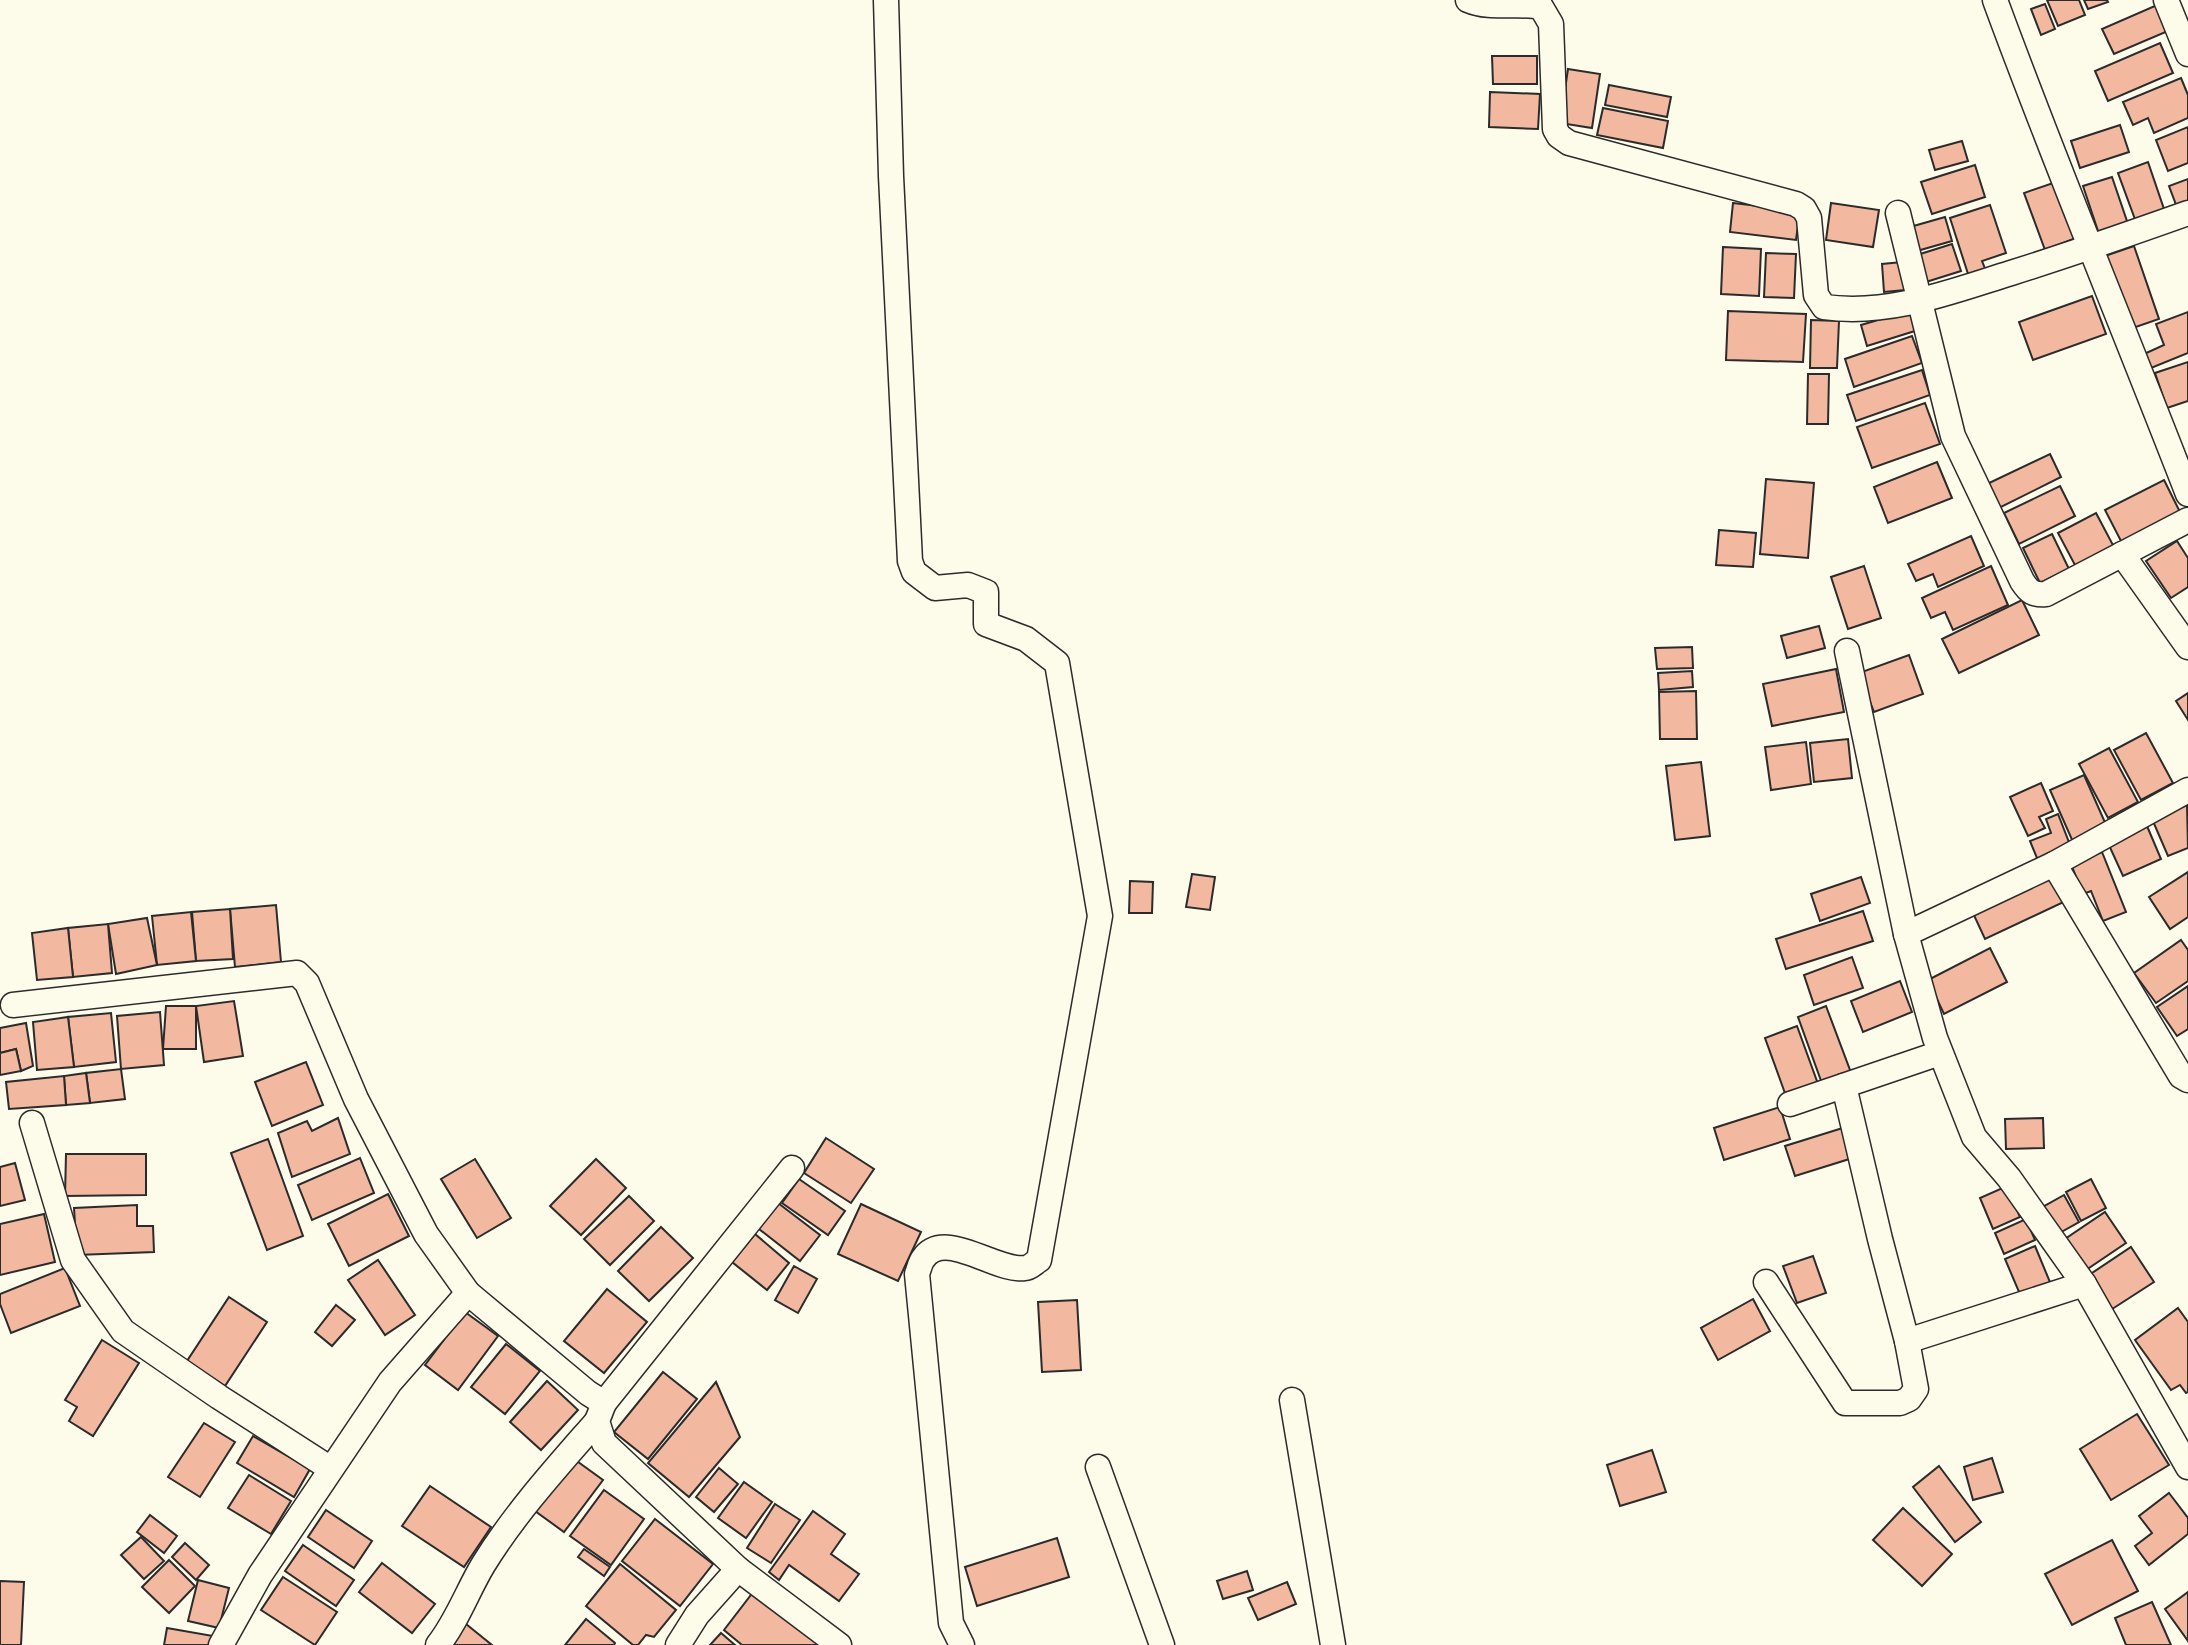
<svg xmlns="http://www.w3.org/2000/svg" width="2188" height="1645" font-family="Bitter,serif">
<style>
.building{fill:#f2b8a0;stroke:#2b2b2b;stroke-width:2}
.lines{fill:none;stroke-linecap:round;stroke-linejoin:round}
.minor-casing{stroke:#2b2b2b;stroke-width:27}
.minor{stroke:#fdfbea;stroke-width:24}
</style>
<rect width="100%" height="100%" fill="#fdfbea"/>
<g class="building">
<path d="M2047,0H2079L2085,15L2058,26Z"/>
<path d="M2084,0H2107L2108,2L2088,9Z"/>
<path d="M2045,4L2055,29L2041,35L2031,9Z"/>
<path d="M2157,5L2168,31L2114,54L2102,29Z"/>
<path d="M2160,43L2173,73L2108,101L2095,71Z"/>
<path d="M1492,56H1537V84H1493Z"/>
<path d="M1568,69L1600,74L1592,128L1560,123Z"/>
<path d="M2181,78L2188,95V118L2154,133L2148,118L2133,125L2123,102Z"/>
<path d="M1609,85L1671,97L1667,117L1605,105Z"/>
<path d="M1490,92L1540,94L1538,129L1489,127Z"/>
<path d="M1603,108L1668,121L1663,148L1597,135Z"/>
<path d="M2120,125L2129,152L2080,168L2071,141Z"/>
<path d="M2188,127V163L2168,171L2156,140Z"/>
<path d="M1962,141L1968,161L1935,170L1929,150Z"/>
<path d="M2148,162L2165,212L2136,222L2118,173Z"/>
<path d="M1975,165L1985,197L1932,214L1921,182Z"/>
<path d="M2112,177L2129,227L2100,237L2083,186Z"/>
<path d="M2188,179V206L2178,210L2169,186Z"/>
<path d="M2056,182L2076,238L2045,250L2024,193Z"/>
<path d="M1733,203L1800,211L1796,240L1730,232Z"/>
<path d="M1831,203L1879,210L1873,247L1826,240Z"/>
<path d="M1990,205L2006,253L1982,261L1986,271L1969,277L1950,218Z"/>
<path d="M1945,217L1952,241L1917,251L1910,227Z"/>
<path d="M1952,244L1961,271L1926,282L1917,255Z"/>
<path d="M2134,246L2159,319L2130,329L2105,256Z"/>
<path d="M1723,247L1761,249L1759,296L1721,294Z"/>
<path d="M1766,253L1796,254L1794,298L1764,297Z"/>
<path d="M1902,262L1905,290L1884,292L1882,264Z"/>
<path d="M2092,296L2106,334L2033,360L2019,322Z"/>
<path d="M1912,310L1918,330L1867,346L1861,325Z"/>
<path d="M1728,311L1806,314L1803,362L1726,360Z"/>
<path d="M2188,312V353L2151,368L2144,354L2164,345L2156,324Z"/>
<path d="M1811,320L1839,321L1837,368H1810Z"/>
<path d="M1912,336L1922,363L1854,387L1845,359Z"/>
<path d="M2188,362V401L2167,408L2155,373Z"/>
<path d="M1922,370L1930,395L1856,421L1847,395Z"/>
<path d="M1808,374H1829L1828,424H1807Z"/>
<path d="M1925,403L1940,444L1872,468L1857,427Z"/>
<path d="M2050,454L2061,477L1999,508L1987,484Z"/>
<path d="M1937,462L1952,498L1888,523L1874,487Z"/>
<path d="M1766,479L1814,483L1808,558L1760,554Z"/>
<path d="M2164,480L2181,514L2122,543L2105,510Z"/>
<path d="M2060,486L2075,516L2019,544L2004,513Z"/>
<path d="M2096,513L2114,547L2076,567L2058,533Z"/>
<path d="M1719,530L1756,533L1753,567L1716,565Z"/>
<path d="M2052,534L2069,569L2040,583L2023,548Z"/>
<path d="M1971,536L1984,566L1938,587L1933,574L1916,581L1908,564Z"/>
<path d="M2177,541L2188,558V587L2171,598L2146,561Z"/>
<path d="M1864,566L1881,618L1848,629L1831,577Z"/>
<path d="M1991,566L2008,605L1953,630L1945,612L1931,618L1922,598Z"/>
<path d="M2022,600L2039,635L1959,673L1942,639Z"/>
<path d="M1819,626L1825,648L1787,658L1781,636Z"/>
<path d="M1692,647L1693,668L1657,669L1655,648Z"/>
<path d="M1909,655L1923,694L1874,712L1859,673Z"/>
<path d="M1836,669L1844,712L1772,726L1763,684Z"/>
<path d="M1692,671L1693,687L1659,690L1658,673Z"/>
<path d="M1696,691L1697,739H1660L1659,692Z"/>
<path d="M2188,693V720L2176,701Z"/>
<path d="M2146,733L2173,783L2141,800L2114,750Z"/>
<path d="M1848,739L1852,778L1814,782L1810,743Z"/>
<path d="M1806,742L1811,784L1771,790L1765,747Z"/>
<path d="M2109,748L2138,802L2108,818L2079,764Z"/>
<path d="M1701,762L1710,836L1675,840L1666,766Z"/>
<path d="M2084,775L2107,827L2073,842L2050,790Z"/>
<path d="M2041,783L2053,811L2039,817L2045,828L2028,836L2010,797Z"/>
<path d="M2187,805L2188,848L2168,856L2152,819Z"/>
<path d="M2058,814L2072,850L2039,863L2030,841L2051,833L2046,819Z"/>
<path d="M2147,826L2161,859L2123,876L2108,843Z"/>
<path d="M2102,852L2126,912L2103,921L2091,891L2083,894L2071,864Z"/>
<path d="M2058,872L2070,899L1985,939L1972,911Z"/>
<path d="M2188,872V917L2170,929L2149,897Z"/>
<path d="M1192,874L1215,877L1210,910L1186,907Z"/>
<path d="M1861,877L1870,903L1820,921L1811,894Z"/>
<path d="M1130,881L1153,882L1152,913H1129Z"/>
<path d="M276,905L281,962L235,967L230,909Z"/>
<path d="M230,909L233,959L196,961L192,912Z"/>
<path d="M1863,911L1873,941L1786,969L1776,939Z"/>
<path d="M191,912L196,961L157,965L152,916Z"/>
<path d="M147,918L157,965L116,974L108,924Z"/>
<path d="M108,924L112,973L73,977L68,928Z"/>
<path d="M68,928L73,977L37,980L32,933Z"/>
<path d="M2181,940L2188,950V981L2156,1003L2134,973Z"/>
<path d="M1990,948L2007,982L1944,1014L1928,980Z"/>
<path d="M1852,957L1863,988L1814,1005L1804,975Z"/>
<path d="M1900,981L1912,1012L1863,1032L1851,1001Z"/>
<path d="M2188,986V1029L2177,1036L2157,1007Z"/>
<path d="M234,1001L243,1056L204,1062L196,1006Z"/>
<path d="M166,1006H196V1049H163Z"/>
<path d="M1826,1006L1853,1078L1824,1089L1798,1017Z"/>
<path d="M160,1012L164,1065L121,1069L117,1016Z"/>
<path d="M111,1013L116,1062L74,1067L68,1017Z"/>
<path d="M68,1017L74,1067L37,1070L33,1022Z"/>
<path d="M26,1023L33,1066L21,1071L16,1049L0,1053V1028Z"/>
<path d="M1797,1026L1818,1084L1786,1096L1765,1038Z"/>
<path d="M16,1049L21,1071L0,1075V1053Z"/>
<path d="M306,1062L323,1105L272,1126L255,1082Z"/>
<path d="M121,1069L125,1099L90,1103L86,1073Z"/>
<path d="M86,1073L90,1103L66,1105L64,1076Z"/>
<path d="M64,1076L66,1105L9,1109L6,1082Z"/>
<path d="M1780,1107L1790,1139L1724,1160L1714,1128Z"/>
<path d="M338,1118L350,1154L292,1177L278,1133L307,1121L312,1131Z"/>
<path d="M2043,1118L2044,1148L2006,1149L2005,1119Z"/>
<path d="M1849,1126L1859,1156L1795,1176L1785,1146Z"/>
<path d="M826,1138L874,1169L851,1203L804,1173Z"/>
<path d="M268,1139L303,1236L267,1250L231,1153Z"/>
<path d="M66,1154H146V1195L65,1196Z"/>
<path d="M360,1158L374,1193L312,1220L298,1185Z"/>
<path d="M475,1159L511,1218L477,1238L441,1179Z"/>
<path d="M596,1159L626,1188L581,1235L550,1206Z"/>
<path d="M15,1163L25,1200L0,1206V1167Z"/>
<path d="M799,1179L845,1211L828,1235L782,1203Z"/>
<path d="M2091,1179L2106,1208L2081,1221L2066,1192Z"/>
<path d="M2007,1186L2020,1217L1993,1229L1980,1198Z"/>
<path d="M388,1194L409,1236L349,1266L328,1224Z"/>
<path d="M2064,1195L2079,1222L2056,1235L2041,1208Z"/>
<path d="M629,1196L654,1221L610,1265L584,1239Z"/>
<path d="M778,1203L820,1235L800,1261L759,1229Z"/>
<path d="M861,1204L921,1232L898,1281L838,1254Z"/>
<path d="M137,1205V1226H153L154,1252L77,1255L74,1208Z"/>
<path d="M2105,1212L2126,1243L2083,1272L2062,1241Z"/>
<path d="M44,1214L55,1262L0,1275V1224Z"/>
<path d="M2026,1219L2035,1240L2004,1254L1995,1233Z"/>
<path d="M661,1227L693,1258L649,1301L618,1271Z"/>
<path d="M755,1234L789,1263L767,1290L732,1262Z"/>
<path d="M2035,1246L2052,1287L2022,1299L2005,1259Z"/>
<path d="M2131,1247L2154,1282L2106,1313L2083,1279Z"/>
<path d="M1813,1256L1826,1293L1797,1303L1783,1266Z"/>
<path d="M378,1260L415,1315L385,1335L348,1280Z"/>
<path d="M794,1266L817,1279L798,1313L775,1300Z"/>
<path d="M65,1268L80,1306L11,1333L0,1304V1294Z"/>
<path d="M607,1289L647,1322L604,1373L564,1341Z"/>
<path d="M229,1297L267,1322L225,1386L187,1361Z"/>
<path d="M1753,1299L1770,1331L1718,1360L1701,1328Z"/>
<path d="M1077,1300L1081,1370L1042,1372L1038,1302Z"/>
<path d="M336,1305L355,1320L332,1346L315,1332Z"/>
<path d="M2178,1308L2188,1322V1392L2186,1393L2180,1385L2171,1390L2135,1340Z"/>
<path d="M465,1312L498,1336L458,1390L425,1365Z"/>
<path d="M102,1340L139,1363L93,1436L69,1421L77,1407L65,1400Z"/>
<path d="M506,1344L540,1371L505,1414L471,1387Z"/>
<path d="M663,1372L697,1399L648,1459L614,1432Z"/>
<path d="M547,1381L578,1410L541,1450L510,1422Z"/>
<path d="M716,1382L740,1437L689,1497L648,1463Z"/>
<path d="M2137,1414L2169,1465L2111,1500L2080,1449Z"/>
<path d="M204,1423L235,1442L200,1497L168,1477Z"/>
<path d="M253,1436L310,1469L294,1497L237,1463Z"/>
<path d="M1652,1450L1666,1492L1620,1506L1607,1465Z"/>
<path d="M1992,1458L2003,1492L1973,1500L1964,1467Z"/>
<path d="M574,1459L603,1480L564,1532L535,1511Z"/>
<path d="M1939,1466L1981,1522L1955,1542L1913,1487Z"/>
<path d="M719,1468L738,1484L714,1512L696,1497Z"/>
<path d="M249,1475L291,1501L271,1534L228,1508Z"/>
<path d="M744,1482L772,1502L746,1538L718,1518Z"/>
<path d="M430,1486L491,1527L464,1567L402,1526Z"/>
<path d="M604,1490L644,1519L611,1565L570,1536Z"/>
<path d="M2169,1493L2188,1518V1534L2149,1565L2135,1546L2152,1533L2139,1516Z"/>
<path d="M775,1504L800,1520L771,1563L747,1548Z"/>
<path d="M1903,1508L1952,1554L1922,1586L1873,1540Z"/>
<path d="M326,1510L372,1541L354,1568L308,1537Z"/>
<path d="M813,1511L845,1534L831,1554L859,1574L839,1601L789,1565L779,1580L769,1572Z"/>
<path d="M150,1515L177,1536L164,1553L137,1532Z"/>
<path d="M655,1519L713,1564L680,1606L622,1561Z"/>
<path d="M141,1537L164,1561L144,1579L121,1555Z"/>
<path d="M1057,1538L1069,1577L977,1606L965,1567Z"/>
<path d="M2112,1540L2138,1591L2072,1625L2045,1574Z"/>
<path d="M185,1543L209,1565L196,1580L172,1557Z"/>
<path d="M303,1545L354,1580L336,1606L285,1571Z"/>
<path d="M584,1549L610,1567L604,1576L578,1557Z"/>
<path d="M169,1560L195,1586L169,1613L142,1587Z"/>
<path d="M382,1563L435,1604L412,1633L359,1592Z"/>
<path d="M620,1564L676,1610L654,1637L646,1635L638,1645H633L586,1606Z"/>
<path d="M1247,1571L1253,1590L1223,1599L1217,1581Z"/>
<path d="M283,1577L337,1612L315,1645L261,1610Z"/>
<path d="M198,1580L229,1588L219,1628L188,1621Z"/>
<path d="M0,1581L24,1582L21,1645H0Z"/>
<path d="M1287,1582L1296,1604L1258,1620L1248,1598Z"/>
<path d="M754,1591L820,1645H742L724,1630Z"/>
<path d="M2188,1592V1641L2165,1609Z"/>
<path d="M2152,1602L2171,1645H2126L2115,1618Z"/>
<path d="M586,1619L615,1643L614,1645H565Z"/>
<path d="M466,1624L492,1645H448Z"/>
<path d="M167,1628L213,1636L211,1645H164Z"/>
<path d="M721,1633L735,1645H710Z"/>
</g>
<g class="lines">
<defs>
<g id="minor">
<path d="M886,0L891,176L910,561L914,572L935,588L968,585L986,592V624L1026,639L1057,663L1100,916L1039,1260C1034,1263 1030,1268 1025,1268C997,1273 944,1227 923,1259C920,1263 919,1269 917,1274L951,1623L962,1645"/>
<path d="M1468,0C1491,10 1517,2 1541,7L1551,24L1555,129L1559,136L1569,143L1796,204L1804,209L1809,218L1816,295L1824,307C1889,316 1950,292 2011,273C2071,254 2129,234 2188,213"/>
<path d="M1995,0C2056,166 2124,329 2188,494"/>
<path d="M2166,0L2188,54"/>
<path d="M1898,213L1953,436L2022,581C2029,592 2033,595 2046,594L2188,520"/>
<path d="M2122,554L2188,647"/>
<path d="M1847,651L1906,934L1935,1038L1974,1137L2009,1178L2084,1284L2188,1467"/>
<path d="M2054,864L2181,1076L2188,1080"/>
<path d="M1906,934L2054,864L2188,790"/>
<path d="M13,1005L297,973L307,983L356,1099L426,1234L468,1293L588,1393L604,1403L597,1421L604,1443L738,1569L697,1615L678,1645"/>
<path d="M1790,1104L1940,1053"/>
<path d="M32,1123L73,1260L123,1331L219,1397L331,1469"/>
<path d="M1766,1282L1845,1403H1900L1909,1399L1916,1389L1907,1341L1880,1239L1844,1086"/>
<path d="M1907,1341L2084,1284"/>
<path d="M1292,1400L1333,1645"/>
<path d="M604,1403L792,1168"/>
<path d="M1098,1467L1162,1645"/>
<path d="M738,1569L839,1645"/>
<path d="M221,1645L260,1575L390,1382L468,1293"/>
<path d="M438,1645C457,1621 467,1592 483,1565C515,1513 557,1467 597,1421"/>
</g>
</defs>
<use href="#minor" class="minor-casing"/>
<use href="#minor" class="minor"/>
</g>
</svg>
